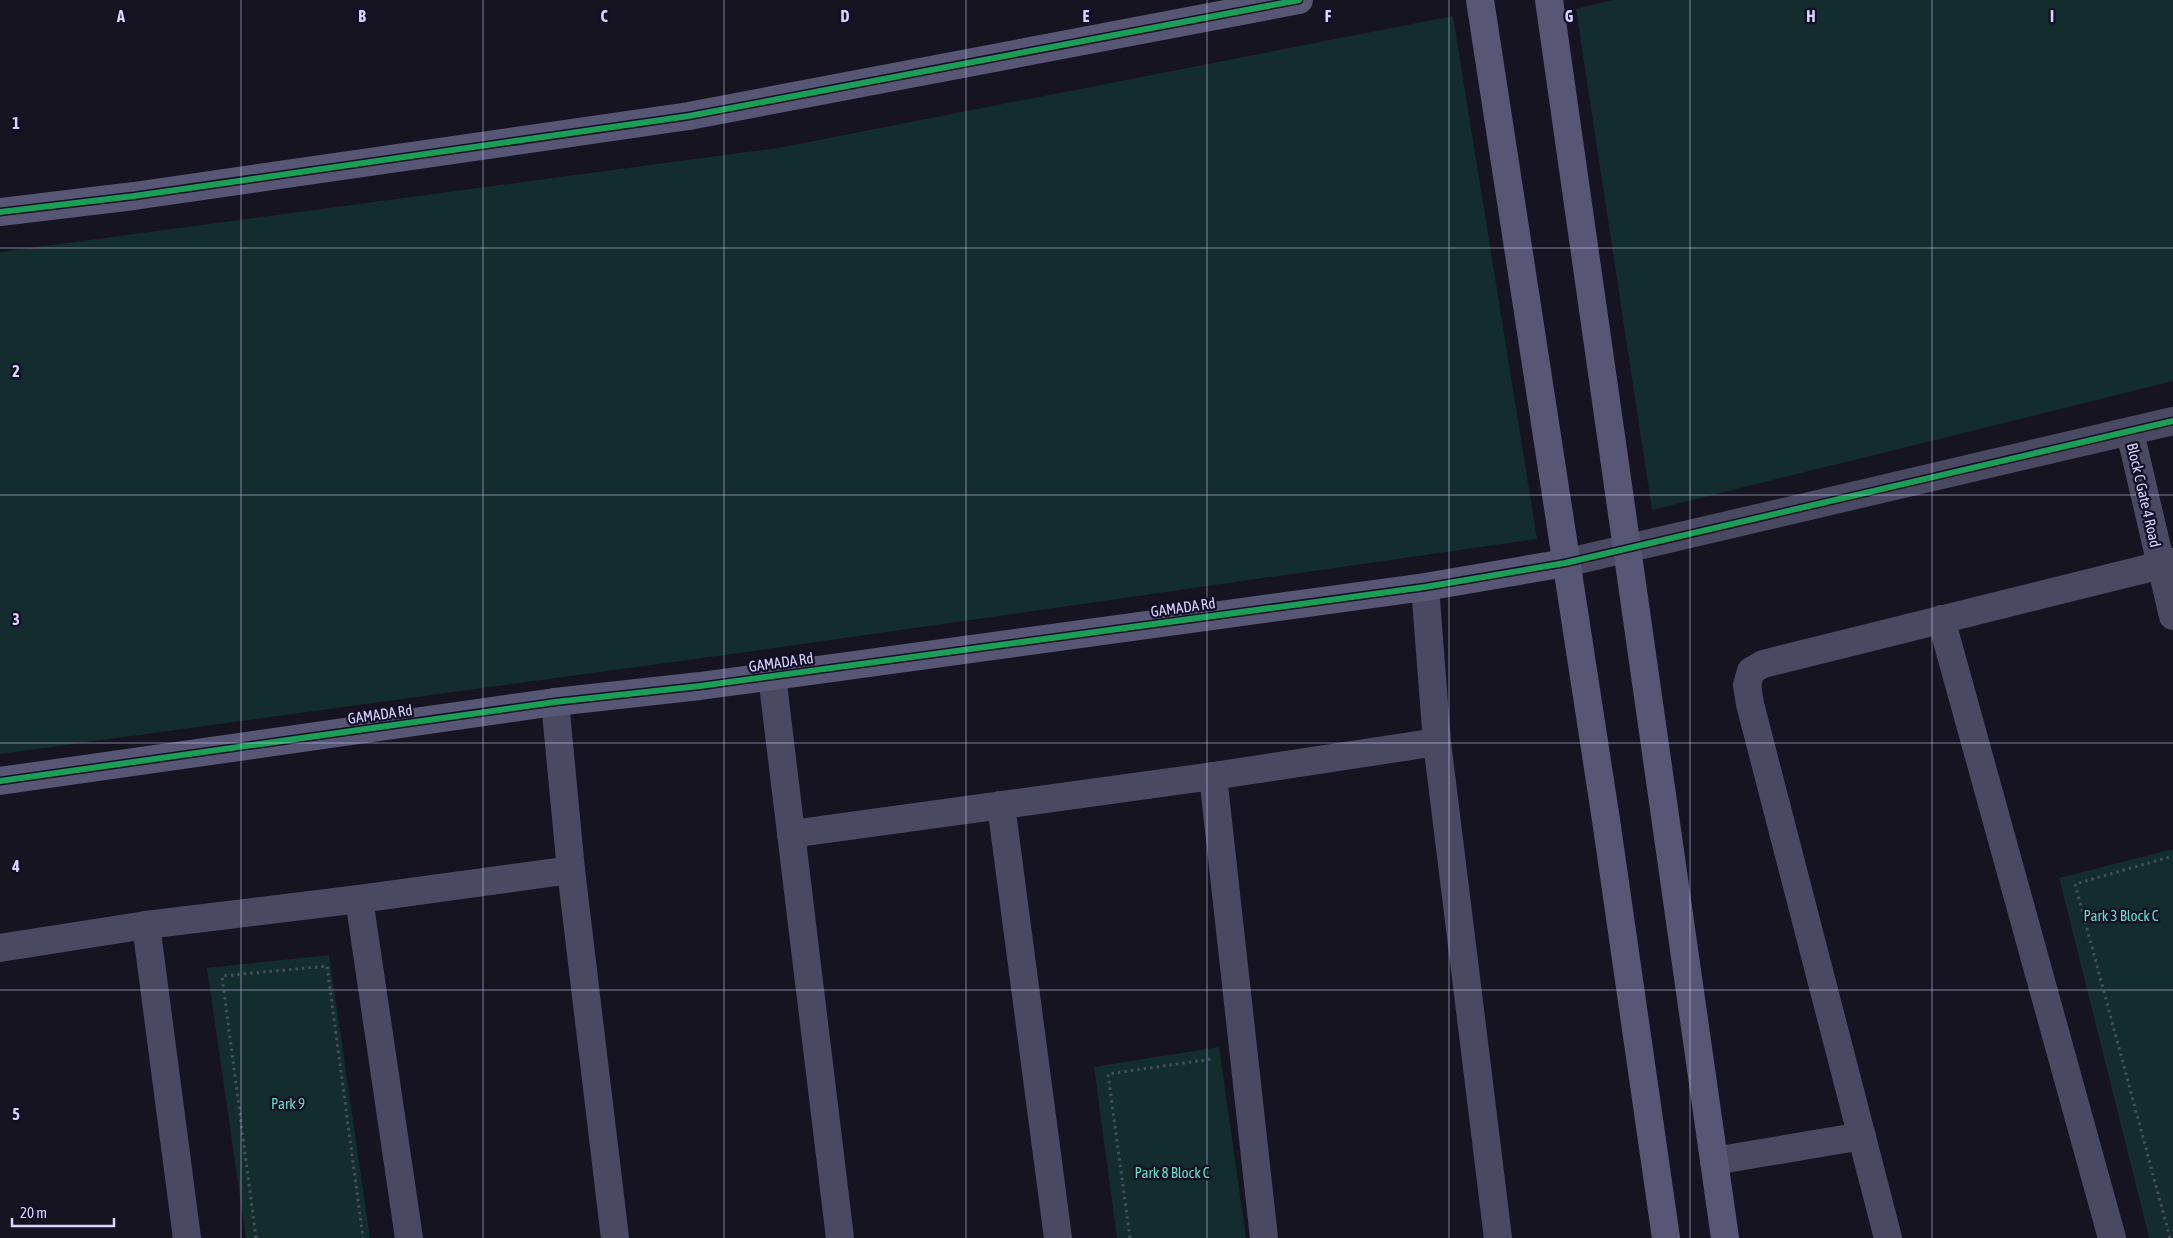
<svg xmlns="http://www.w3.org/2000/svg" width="2173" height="1238" viewBox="0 0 2173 1238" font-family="'Asap Condensed',sans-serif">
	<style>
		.green { fill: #132c2d }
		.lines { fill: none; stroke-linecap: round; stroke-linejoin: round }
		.path { stroke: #44505f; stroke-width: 3; stroke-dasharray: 2.5 4; stroke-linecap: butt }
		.street { stroke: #4a4962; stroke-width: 28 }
		.secondary { stroke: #575674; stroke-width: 28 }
		.cycleway-casing { stroke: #130f26; stroke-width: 9 }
		.cycleway { stroke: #1a9f57; stroke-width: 6 }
		.grid { fill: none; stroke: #d9d4ff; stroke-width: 1; stroke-opacity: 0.55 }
		.labels { text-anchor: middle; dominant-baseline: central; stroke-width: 4.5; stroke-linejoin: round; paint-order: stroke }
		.street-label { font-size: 15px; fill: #d9d4ff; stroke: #130f26 }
		.park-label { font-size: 15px; fill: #5fe0c0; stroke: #130f26 }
		.grid-label { font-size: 16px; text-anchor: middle; font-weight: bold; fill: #d9d4ff; stroke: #130f26; stroke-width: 4.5; stroke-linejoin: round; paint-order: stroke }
	</style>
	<rect width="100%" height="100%" fill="#161421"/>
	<g class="green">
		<polygon points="1612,0 2173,0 2173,381 1652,510 1576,9"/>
		<polygon points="1453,16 1537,539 739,653 0,754 0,252 778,148"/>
		<polygon points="2173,849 2173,1238 2149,1238 2059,878"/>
		<polygon points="329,955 370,1238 246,1238 207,968"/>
		<polygon points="1219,1047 1246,1238 1117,1238 1094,1067"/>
	</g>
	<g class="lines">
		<g class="path">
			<polyline points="256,1238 222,976 327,966 363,1238"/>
			<polyline points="1130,1238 1108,1074 1212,1059"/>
			<polyline points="2170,1238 2075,884 2173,856"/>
		</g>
		<g class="street">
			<polyline points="2130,432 2173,616"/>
			<polyline points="1565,563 2173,421"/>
			<polyline points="1941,619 2112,1238"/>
			<polyline points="772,676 840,1238"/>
			<polyline points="555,702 571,870 615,1238"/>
			<polyline points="1437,742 1498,1238"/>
			<polyline points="1213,776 1264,1238"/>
			<polyline points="1001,805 1058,1238"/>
			<polyline points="791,834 1213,776 1437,742 1425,587"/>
			<polyline points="359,899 409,1238"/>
			<polyline points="146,925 187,1238"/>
			<polyline points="0,948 146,925 359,899 571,870"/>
			<polyline points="1714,1161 1862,1136"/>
			<polyline points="1888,1238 1750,704 1747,685 1751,671 1763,664 2173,562"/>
		</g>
		<g class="secondary">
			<polyline points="1480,0 1606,820 1666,1238"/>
			<polyline points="1549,0 1725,1238"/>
			<polyline points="0,212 134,196 689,116 1299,0"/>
			<polyline points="0,781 555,702 700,686 1425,587 1565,563"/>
		</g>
		<g class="cycleway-casing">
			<g id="cycleway">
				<polyline points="0,212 134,196 689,116 1299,0"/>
				<polyline points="0,781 555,702 700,686 1425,587 1565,563 2173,421"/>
			</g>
		</g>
		<use href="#cycleway" class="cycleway"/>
	</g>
	<path class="grid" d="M241,0V1238M483,0V1238M724,0V1238M966,0V1238M1207,0V1238M1449,0V1238M1690,0V1238M1932,0V1238M0,248H2173M0,495H2173M0,743H2173M0,990H2173"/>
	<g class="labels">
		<g class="street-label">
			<text transform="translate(2144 495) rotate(77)">Block C Gate 4 Road</text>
			<text transform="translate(1183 607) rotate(-8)">GAMADA Rd</text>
			<text transform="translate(781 662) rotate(-8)">GAMADA Rd</text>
			<text transform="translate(380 714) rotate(-8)">GAMADA Rd</text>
		</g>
		<g class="park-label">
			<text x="2121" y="915">Park 3 Block C</text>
			<text x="288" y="1103">Park 9</text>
			<text x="1172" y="1172">Park 8 Block C</text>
		</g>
	</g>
	<g class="grid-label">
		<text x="121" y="22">A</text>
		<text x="362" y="22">B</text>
		<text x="604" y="22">C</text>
		<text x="845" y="22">D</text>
		<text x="1086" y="22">E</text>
		<text x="1328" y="22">F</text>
		<text x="1569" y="22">G</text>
		<text x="1811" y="22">H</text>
		<text x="2052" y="22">I</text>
		<text x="16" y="129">1</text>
		<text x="16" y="377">2</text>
		<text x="16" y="625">3</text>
		<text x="16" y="872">4</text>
		<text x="16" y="1120">5</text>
	</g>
	<path d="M12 1218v8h102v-8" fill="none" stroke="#d9d4ff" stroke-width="2.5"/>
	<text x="20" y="1218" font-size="15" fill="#d9d4ff" stroke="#130f26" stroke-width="4" paint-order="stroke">20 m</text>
</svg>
